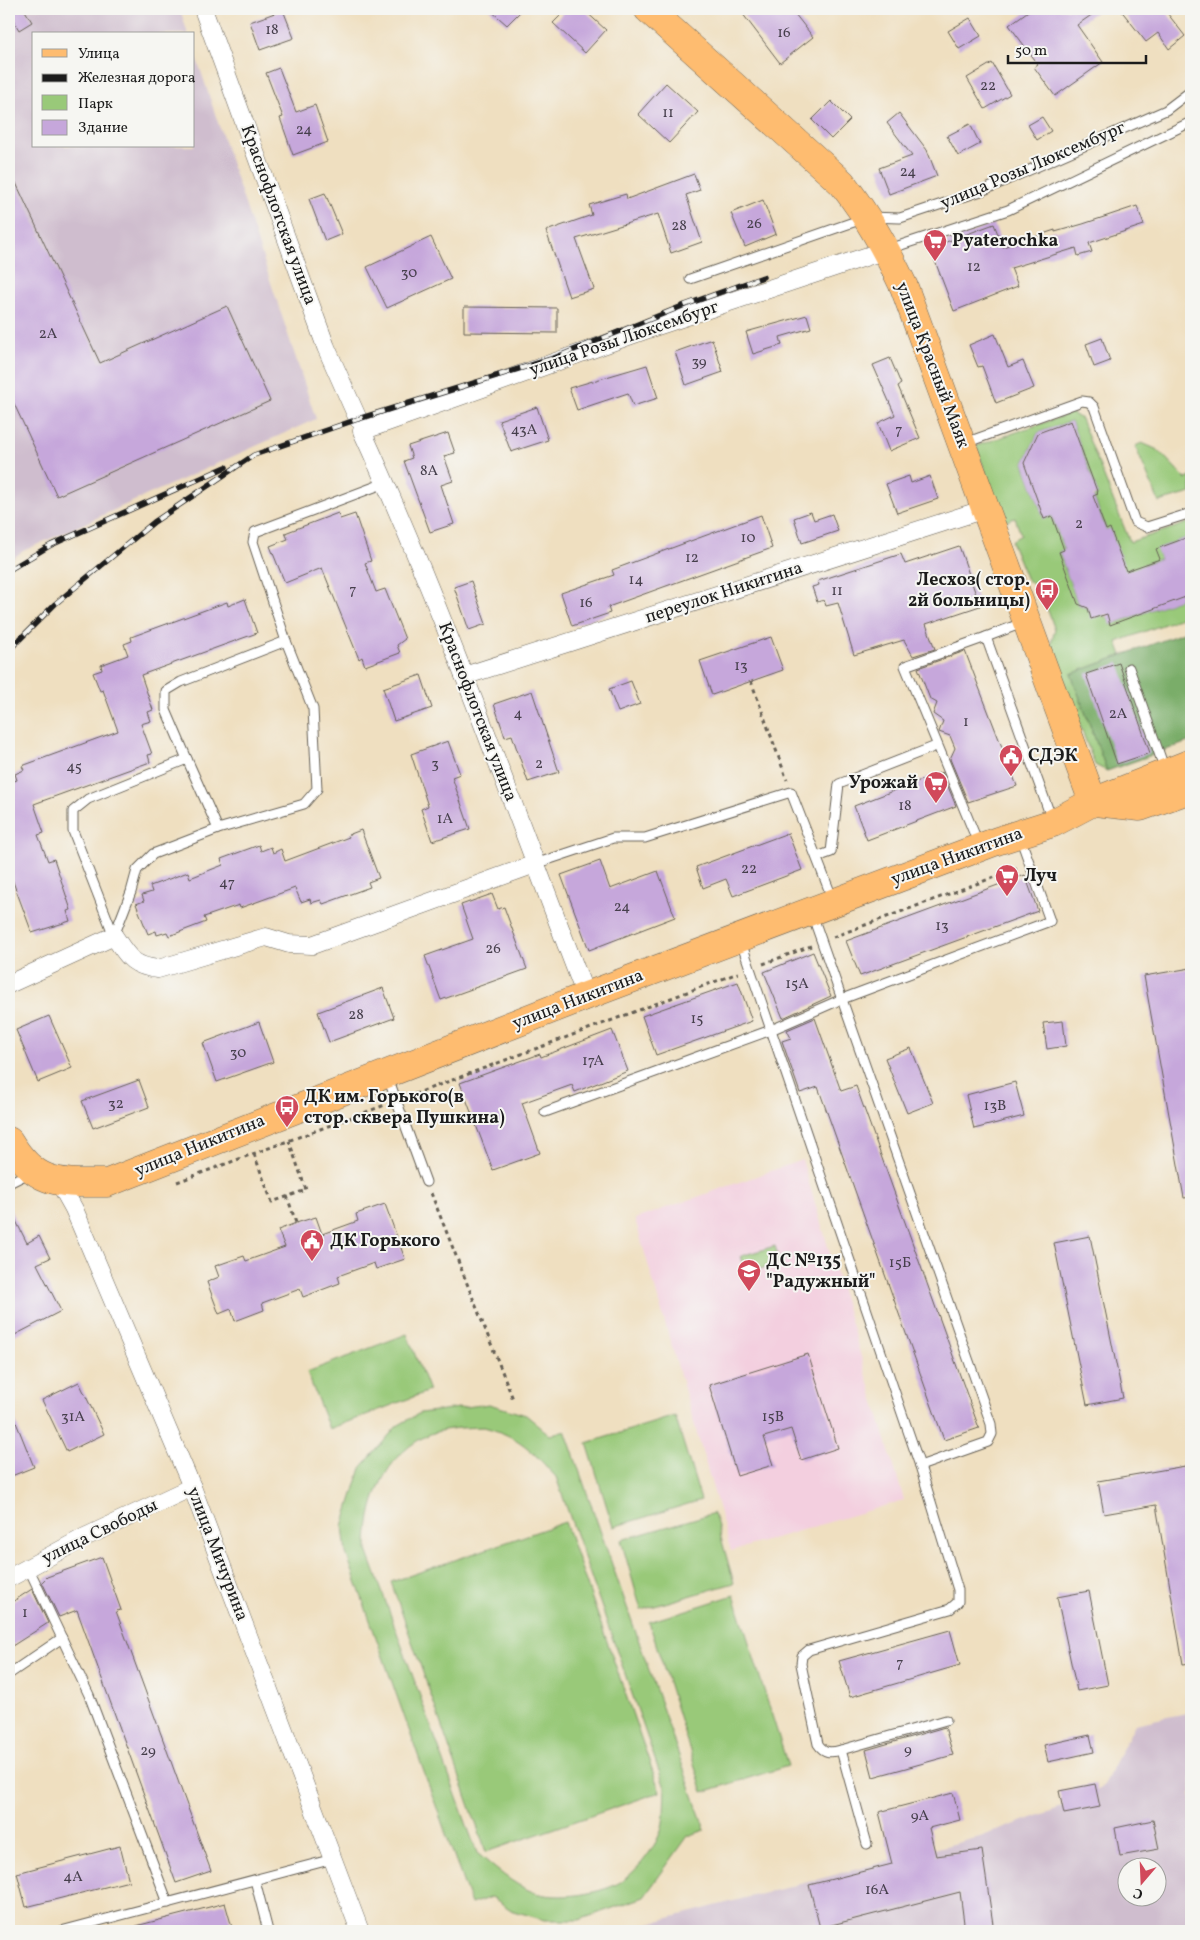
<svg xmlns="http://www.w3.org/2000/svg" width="1200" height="1940" viewBox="0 0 1200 1940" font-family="Vollkorn,serif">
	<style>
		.built { fill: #f3cfdf }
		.industrial { fill: #cfbdce; fill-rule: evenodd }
		.green { fill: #99c979; stroke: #5a724a; fill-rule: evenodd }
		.forest { fill: #7aad69; stroke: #4b6442 }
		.building { fill: #c6a7db }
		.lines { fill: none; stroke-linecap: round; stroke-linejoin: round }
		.service-casing { stroke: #666055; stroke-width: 11 }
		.minor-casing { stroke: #666055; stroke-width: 19 }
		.primary-casing { stroke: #666055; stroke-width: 29 }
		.path { stroke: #666055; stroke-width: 3; stroke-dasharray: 4 4; stroke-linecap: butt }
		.service { stroke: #fff; stroke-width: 9 }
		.minor { stroke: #fff; stroke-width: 18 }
		.primary { stroke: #febc70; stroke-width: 28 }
		.rail-casing { stroke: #1c1c1c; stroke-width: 5.5 }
		.rail { stroke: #f6f6f2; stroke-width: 4; stroke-dasharray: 11; stroke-linecap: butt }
		.labels { text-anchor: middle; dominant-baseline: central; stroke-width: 4; stroke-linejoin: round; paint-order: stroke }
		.number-label { font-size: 15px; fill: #463f4c }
		.street-label { font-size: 18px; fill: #1c1c1c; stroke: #f6f6f2 }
		.poi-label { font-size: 18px; font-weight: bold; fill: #1c1c1c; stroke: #f6f6f2; text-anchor: start }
	</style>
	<rect width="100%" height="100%" fill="#f6f6f2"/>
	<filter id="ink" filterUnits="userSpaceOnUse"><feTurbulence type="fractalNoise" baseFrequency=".02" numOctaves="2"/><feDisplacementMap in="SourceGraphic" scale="10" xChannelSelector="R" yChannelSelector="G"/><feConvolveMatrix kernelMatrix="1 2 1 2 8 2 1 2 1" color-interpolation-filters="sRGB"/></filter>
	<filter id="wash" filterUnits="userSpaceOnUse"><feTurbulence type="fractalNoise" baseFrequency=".0096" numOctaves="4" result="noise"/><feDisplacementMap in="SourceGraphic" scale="20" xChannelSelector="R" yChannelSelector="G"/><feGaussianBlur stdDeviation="1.12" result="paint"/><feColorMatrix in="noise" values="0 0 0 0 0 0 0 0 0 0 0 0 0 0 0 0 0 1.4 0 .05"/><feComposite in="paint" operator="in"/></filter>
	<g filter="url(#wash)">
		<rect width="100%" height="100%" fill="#efdfc0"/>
		<polygon class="built" points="802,1160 904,1500 731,1551 635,1219"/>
		<g class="industrial">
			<polygon points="9,9 180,9 188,34 34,34 34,146 194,146 194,50 316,419 23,551 9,561"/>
			<path d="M1191,1712V1931H619L980,1837L1089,1797L1104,1785L1135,1724ZM1128,1868H1158V1898H1128Z"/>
		</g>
		<g class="green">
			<polygon points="1072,413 1081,419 1130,542 1191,522 1191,536 1157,549 1160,559 1144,564 1148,574 1129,581 1110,529 1106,530 1094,497 1098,494 1071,421 1038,433 1024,463 1044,519 1052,516 1064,550 1059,552 1078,604 1108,618 1111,625 1191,595 1191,614 1117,642 1122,655 1071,674 1107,771 1095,765 1050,646 1055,630 1040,589 1027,580 1011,541 1021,535 1015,518 1004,522 976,446"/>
			<polygon points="1142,443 1158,450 1186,479 1191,477 1191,493 1159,502 1135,446"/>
			<polygon points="775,1246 780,1263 746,1273 741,1256"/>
			<polygon points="407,1334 429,1391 329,1429 307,1372"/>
			<path d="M489,1404L526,1415L550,1435L565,1430L705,1830L688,1836L644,1897L579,1920H544L511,1910L492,1897L471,1904L346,1553L343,1526L361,1468L397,1426L420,1413ZM484,1427C521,1437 531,1450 556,1477L665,1788C664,1801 665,1815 662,1827C657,1846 640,1867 625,1879C606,1894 555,1901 533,1892C512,1884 494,1867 477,1853L367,1550C367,1506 382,1459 424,1437C442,1427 465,1428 484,1427Z"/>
			<polygon points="675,1416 701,1500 613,1527 587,1443"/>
			<polygon points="714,1513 734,1583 641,1610 621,1540"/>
			<polygon points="565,1522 660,1792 486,1852 391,1582"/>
			<polygon points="734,1595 788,1766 703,1792 649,1622"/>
		</g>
		<polygon class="forest" points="1191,630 1191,741 1107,771 1071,674"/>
		<g id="blocks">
			<g class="building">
				<polygon points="9,9 24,9 32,22 19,30 9,13"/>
				<polygon points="489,9 523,9 507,25"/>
				<polygon points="567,9 583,9 606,30 585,53 553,23"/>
				<polygon points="739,9 791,9 813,37 780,63"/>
				<polygon points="1031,9 1100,9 1077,25 1103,62 1055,96 1034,67 1038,64 1009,25"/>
				<polygon points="1120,9 1164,9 1185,36 1169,49 1158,33 1146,42"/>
				<polygon points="283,10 294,38 260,50 250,22"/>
				<polygon points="970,18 981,36 959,49 948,31"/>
				<polygon points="992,63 1010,94 985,109 967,78"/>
				<polygon points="279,68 296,112 315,105 328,142 293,155 280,118 283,117 266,73"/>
				<polygon points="666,83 698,112 669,143 638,114"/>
				<polygon points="831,101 850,120 831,139 812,120"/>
				<polygon points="899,113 927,150 937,176 889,194 879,168 912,156 887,123"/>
				<polygon points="1042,117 1051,131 1037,140 1028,125"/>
				<polygon points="970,124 980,144 958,156 947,136"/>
				<polygon points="9,168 100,363 227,306 270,401 57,496 9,393"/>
				<polygon points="694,174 700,190 686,195 702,242 671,253 658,214 576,239 594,289 569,297 546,231 592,215 589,205 626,194 627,199"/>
				<polygon points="325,193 342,234 325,241 309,199"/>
				<polygon points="763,200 776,234 745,247 731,213"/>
				<polygon points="1137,206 1144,225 1089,243 1092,252 1078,256 1076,248 1011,268 1018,286 954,311 930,248 994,224 1003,247 1055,230 1055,232 1083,224"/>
				<polygon points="431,237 451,279 387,308 367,267"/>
				<polygon points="464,307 557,308 557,333 464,332"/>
				<polygon points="807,315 811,328 780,337 782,345 753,354 746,332"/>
				<polygon points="995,334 1008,367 1023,361 1034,388 996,403 982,366 978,367 969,345"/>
				<polygon points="1102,338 1110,361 1094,367 1086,344"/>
				<polygon points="712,339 723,372 686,385 675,352"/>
				<polygon points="890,358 901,384 898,386 920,438 889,451 878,423 895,415 873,365"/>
				<polygon points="647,365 658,398 633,406 628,393 577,410 569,388"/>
				<polygon points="537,407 548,440 511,452 499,420"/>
				<polygon points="1071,421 1098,494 1093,496 1106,530 1110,528 1126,571 1160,559 1156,549 1191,536 1191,595 1110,625 1107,614 1091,619 1088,608 1078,604 1059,552 1064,550 1052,516 1044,519 1024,463 1038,433"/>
				<polygon points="448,433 455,453 444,456 453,481 441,485 454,524 430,532 404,461 412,458 408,446"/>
				<polygon points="909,476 911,483 930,476 938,499 897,513 886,484"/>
				<polygon points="811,512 814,520 832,514 838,531 802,543 794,518"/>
				<polygon points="338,513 340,519 355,514 371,561 365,563 376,592 385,589 405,639 397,645 400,653 365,666 362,657 359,659 322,568 285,583 270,546 288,539 285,533"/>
				<polygon points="761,515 772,548 608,607 610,613 572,626 561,593 614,575 612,570"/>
				<polygon points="959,546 980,606 926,624 935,649 913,656 904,640 854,655 838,603 826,606 824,600 817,602 812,587 819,585 818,581 901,554 905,564"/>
				<polygon points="471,581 486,624 469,630 454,587"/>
				<polygon points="245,599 257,633 141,675 153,710 148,712 151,721 141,724 152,754 148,755 150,762 34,804 44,833 38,835 48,861 54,859 71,910 67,911 70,921 32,933 9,871 9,783 17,780 15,774 24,770 22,766 118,731 103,690 100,691 93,673 102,670 101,665 128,655 124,644 132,641 131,637 227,602 228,606"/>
				<polygon points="771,637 783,670 712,695 700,661"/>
				<polygon points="965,651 1017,786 968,802 950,759 955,748 950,736 939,732 943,721 933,714 937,703 930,699 918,668"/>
				<polygon points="1119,663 1150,753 1117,764 1086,674"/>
				<polygon points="421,675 432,708 394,721 383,688"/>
				<polygon points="631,681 640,704 618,712 609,689"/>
				<polygon points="532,691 559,772 528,782 512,735 505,737 494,704"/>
				<polygon points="448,741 460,774 452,777 470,829 432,841 421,809 428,806 411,754"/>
				<polygon points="942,772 956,806 867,840 854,806"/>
				<polygon points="361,830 379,878 368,882 370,887 323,904 321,900 311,903 310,899 301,902 295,888 240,908 239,905 204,917 206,922 169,936 167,932 157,935 156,931 148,934 136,904 144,901 142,895 152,892 150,886 188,872 190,878 223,865 221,859 259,845 261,851 271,847 273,853 281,849 285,861 349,837 348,835"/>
				<polygon points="788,833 802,870 733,896 726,879 703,888 696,867"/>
				<polygon points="600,861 610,889 658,871 675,917 589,950 561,875"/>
				<polygon points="1025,875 1038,911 860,976 846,941"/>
				<polygon points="492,894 498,909 504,907 527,969 441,1000 425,956 473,939 461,905"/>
				<polygon points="813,952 831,996 783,1018 764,972"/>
				<polygon points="1191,968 1191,1197 1184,1198 1144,976"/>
				<polygon points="738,982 752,1021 656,1055 642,1016"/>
				<polygon points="383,988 394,1018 329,1042 318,1012"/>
				<polygon points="49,1016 72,1068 38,1082 16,1030"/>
				<polygon points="815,1018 841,1091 856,1086 979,1428 944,1440 818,1087 800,1093 782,1041 791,1038 787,1030"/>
				<polygon points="1063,1021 1066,1046 1047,1049 1043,1023"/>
				<polygon points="259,1022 273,1062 217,1082 203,1043"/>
				<polygon points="612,1030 628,1071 575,1092 572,1085 522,1103 540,1153 493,1170 460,1083 540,1054 541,1057"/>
				<polygon points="911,1048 933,1103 907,1113 885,1058"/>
				<polygon points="139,1080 149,1107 93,1128 82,1101"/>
				<polygon points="1015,1082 1024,1116 974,1129 966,1095"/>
				<polygon points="385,1204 405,1259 376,1269 374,1263 338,1276 340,1283 303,1297 300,1289 262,1303 264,1310 235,1321 231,1309 219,1314 207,1282 219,1277 215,1266 244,1256 246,1261 285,1247 278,1230 296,1223 316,1217 322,1234 358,1221 356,1214"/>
				<polygon points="9,1207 27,1243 39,1236 50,1258 37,1264 61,1311 9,1338"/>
				<polygon points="1090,1236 1123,1398 1087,1405 1054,1243"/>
				<polygon points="808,1354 838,1448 801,1460 791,1429 764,1437 773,1465 737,1476 709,1385"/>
				<polygon points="79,1382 104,1434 67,1452 42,1400"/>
				<polygon points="9,1405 34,1467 9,1477"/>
				<polygon points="1191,1465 1191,1663 1183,1664 1156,1505 1104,1514 1098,1481"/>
				<polygon points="102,1557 121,1610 116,1611 211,1871 176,1883 77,1610 59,1617 42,1582 47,1577"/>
				<polygon points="32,1589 48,1623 9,1648 9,1604"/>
				<polygon points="1089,1591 1108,1685 1077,1691 1057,1597"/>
				<polygon points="950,1630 960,1665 850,1697 839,1661"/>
				<polygon points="945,1727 953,1755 873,1777 866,1750"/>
				<polygon points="1090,1735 1094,1752 1048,1762 1044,1745"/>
				<polygon points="1095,1784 1100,1807 1064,1814 1059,1791"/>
				<polygon points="953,1793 960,1820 929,1828 936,1856 982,1850 994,1931 965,1931 960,1892 820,1928 809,1885 892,1864 879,1812"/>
				<polygon points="1153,1820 1159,1849 1120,1856 1115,1828"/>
				<polygon points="120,1846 129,1881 26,1907 17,1873"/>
				<polygon points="225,1903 233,1931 136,1931 136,1926"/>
			</g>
		</g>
	</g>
	<g filter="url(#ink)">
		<use href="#blocks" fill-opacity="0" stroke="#666055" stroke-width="1"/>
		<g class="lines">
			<g class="service-casing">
				<g id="service">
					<polyline points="889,249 1008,210 1191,122"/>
					<polyline points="690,279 868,217 900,218 984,190 1166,110 1191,91"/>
					<polyline points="965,443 1082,401 1089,402 1094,407 1135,522 1147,527 1191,513"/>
					<polyline points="1025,622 986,637 1052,820"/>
					<polyline points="1129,668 1165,770"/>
					<polyline points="187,759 218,829"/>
					<polyline points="979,845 905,666 986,637"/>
					<polyline points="817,857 831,852 839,784 936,746"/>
					<polyline points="535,864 613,838 645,838 791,792 833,900"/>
					<polyline points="812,914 991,1424 992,1434 988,1442 920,1466"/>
					<polyline points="114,936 131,892 137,870 153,854 218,829 304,804 317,789 313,709 286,641 253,542 255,532 385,483"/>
					<polyline points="114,936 73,831 73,811 88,799 187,759 166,710 166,691 181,682 286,641"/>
					<path d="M741,942L920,1466L958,1590V1602L950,1609L809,1650L802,1656L801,1664L818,1744C824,1753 830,1753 841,1750L867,1844"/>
					<polyline points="387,1075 426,1182"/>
					<polyline points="545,1112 771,1030 842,999 1050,921 1020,837"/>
					<polyline points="9,1183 29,1173"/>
					<polyline points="28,1567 89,1695 168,1903"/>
					<polyline points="9,1674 62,1638"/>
					<polyline points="841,1750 946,1720"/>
					<polyline points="255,1880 268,1931"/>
					<polyline points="61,1931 333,1859"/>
				</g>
			</g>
			<g class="minor-casing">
				<g id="minor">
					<polyline points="203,9 326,347 358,419"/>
					<polyline points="464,676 985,509"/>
					<path d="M9,984L114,936C128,957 132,966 158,969L266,937L289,944L312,945L535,864"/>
					<path d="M586,996C513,807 446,615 362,431L648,329L886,250"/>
					<polyline points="59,1182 74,1209 192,1487 360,1931"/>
					<polyline points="9,1578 85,1537 192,1487"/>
				</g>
			</g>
			<g class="primary-casing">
				<g id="primary">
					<path d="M648,9L842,183C869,218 885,247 904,287L1093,802"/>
					<polyline points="1095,802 1140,807 1191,789"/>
					<path d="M9,1141C36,1186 59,1183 107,1183L586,996L997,841L1053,823L1093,802L1191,763"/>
				</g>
			</g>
			<g class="path">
				<polyline points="751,681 787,780"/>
				<polyline points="833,937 1019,868"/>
				<polyline points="763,964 811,946"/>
				<polyline points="407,1097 738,973"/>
				<polyline points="254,1154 272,1202 306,1190 289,1141"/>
				<polyline points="177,1182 385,1105"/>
				<polyline points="431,1193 513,1399"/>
				<polyline points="287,1196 296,1223"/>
			</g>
			<use href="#service" class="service"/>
			<use href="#minor" class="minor"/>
			<use href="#primary" class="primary"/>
			<g class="rail-casing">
				<g id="rail">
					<polyline points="9,570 51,545 226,467"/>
					<polyline points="9,650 55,604 154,522 254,455 358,419 554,358 685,305 763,277"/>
				</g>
			</g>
			<use href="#rail" class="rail"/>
		</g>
	</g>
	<defs>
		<g id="supermarket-pin" transform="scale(1.25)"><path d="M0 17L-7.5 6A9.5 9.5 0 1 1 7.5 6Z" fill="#d1495b" stroke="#f6f6f2"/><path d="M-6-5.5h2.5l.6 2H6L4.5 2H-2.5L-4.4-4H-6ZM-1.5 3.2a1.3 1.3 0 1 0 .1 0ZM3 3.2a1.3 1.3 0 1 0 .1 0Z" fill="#fff"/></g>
		<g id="bus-pin" transform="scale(1.25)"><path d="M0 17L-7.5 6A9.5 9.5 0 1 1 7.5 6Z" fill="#d1495b" stroke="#f6f6f2"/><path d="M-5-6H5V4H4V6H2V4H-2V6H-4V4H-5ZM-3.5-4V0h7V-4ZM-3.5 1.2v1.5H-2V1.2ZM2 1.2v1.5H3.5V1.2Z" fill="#fff"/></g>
		<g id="civic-pin" transform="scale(1.25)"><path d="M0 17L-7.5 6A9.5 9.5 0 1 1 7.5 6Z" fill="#d1495b" stroke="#f6f6f2"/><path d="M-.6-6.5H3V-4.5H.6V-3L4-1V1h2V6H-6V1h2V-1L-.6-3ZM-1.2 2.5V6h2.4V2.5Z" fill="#fff"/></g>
		<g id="school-pin" transform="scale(1.25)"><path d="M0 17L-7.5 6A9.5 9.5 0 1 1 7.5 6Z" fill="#d1495b" stroke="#f6f6f2"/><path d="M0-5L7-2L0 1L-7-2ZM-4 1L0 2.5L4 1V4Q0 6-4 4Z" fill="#fff"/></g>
	</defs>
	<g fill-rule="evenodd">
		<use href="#supermarket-pin" x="935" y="241"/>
		<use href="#bus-pin" x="1047" y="590"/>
		<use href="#civic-pin" x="1011" y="756"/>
		<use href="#supermarket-pin" x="936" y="783"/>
		<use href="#supermarket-pin" x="1007" y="876"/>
		<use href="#bus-pin" x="287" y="1107"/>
		<use href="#civic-pin" x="312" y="1241"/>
		<use href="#school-pin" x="749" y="1271"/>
	</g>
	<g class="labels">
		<g class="number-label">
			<text x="272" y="30">18</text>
			<text x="784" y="33">16</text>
			<text x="988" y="86">22</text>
			<text x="668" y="113">11</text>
			<text x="304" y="130">24</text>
			<text x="908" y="172">24</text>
			<text x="754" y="224">26</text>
			<text x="679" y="226">28</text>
			<text x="974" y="267">12</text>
			<text x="409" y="273">30</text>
			<text x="48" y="334">2А</text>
			<text x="699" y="362">39</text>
			<text x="524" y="430">43А</text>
			<text x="899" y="430">7</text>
			<text x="429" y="471">8А</text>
			<text x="1079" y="524">2</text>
			<text x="748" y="538">10</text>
			<text x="692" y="558">12</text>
			<text x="636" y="580">14</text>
			<text x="353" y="590">7</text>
			<text x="837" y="591">11</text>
			<text x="586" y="603">16</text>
			<text x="741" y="666">13</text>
			<text x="518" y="714">4</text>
			<text x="1118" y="714">2А</text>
			<text x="966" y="722">1</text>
			<text x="435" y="764">3</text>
			<text x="539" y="764">2</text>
			<text x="74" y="767">45</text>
			<text x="905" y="806">18</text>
			<text x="445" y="819">1А</text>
			<text x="749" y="869">22</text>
			<text x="227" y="883">47</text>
			<text x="622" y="907">24</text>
			<text x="942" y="926">13</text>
			<text x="493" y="949">26</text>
			<text x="797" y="984">15А</text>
			<text x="356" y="1015">28</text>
			<text x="697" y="1019">15</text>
			<text x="238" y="1053">30</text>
			<text x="593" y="1061">17А</text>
			<text x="116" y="1104">32</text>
			<text x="995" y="1106">13В</text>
			<text x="900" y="1263">15Б</text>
			<text x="73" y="1417">31А</text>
			<text x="773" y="1417">15В</text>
			<text x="25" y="1613">1</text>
			<text x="900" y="1663">7</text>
			<text x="908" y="1750">9</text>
			<text x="148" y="1751">29</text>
			<text x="920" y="1816">9А</text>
			<text x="73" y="1877">4А</text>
			<text x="877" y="1890">16А</text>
		</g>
		<g class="street-label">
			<text transform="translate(1033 166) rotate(-23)">улица Розы Люксембург</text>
			<text transform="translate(278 215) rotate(70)">Краснофлотская улица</text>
			<text transform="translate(624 339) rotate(-19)">улица Розы Люксембург</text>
			<text transform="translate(932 365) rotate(69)">улица Красный Маяк</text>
			<text transform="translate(724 593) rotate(-18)">переулок Никитина</text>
			<text transform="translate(477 712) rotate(69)">Краснофлотская улица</text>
			<text transform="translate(957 857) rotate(-20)">улица Никитина</text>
			<text transform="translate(578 1000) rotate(-21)">улица Никитина</text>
			<text transform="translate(200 1146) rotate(-22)">улица Никитина</text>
			<text transform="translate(100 1532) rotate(-26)">улица Свободы</text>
			<text transform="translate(217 1554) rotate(69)">улица Мичурина</text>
		</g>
		<g class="poi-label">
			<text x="952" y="241">Pyaterochka</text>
			<text x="1030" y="580" text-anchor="end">Лесхоз( стор.<tspan x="1030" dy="21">2й больницы)</tspan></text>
			<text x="1028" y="756">СДЭК</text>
			<text x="918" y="783" text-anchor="end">Урожай</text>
			<text x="1024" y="876">Луч</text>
			<text x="304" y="1097">ДК им. Горького(в<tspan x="304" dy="21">стор. сквера Пушкина)</tspan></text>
			<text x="330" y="1241">ДК Горького</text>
			<text x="766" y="1261">ДС №135<tspan x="766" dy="21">"Радужный"</tspan></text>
		</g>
	</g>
	<rect width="1200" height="1940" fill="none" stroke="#f6f6f2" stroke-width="30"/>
	<rect x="32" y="32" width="162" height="115" fill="#f6f6f2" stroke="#9f9f9c"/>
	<rect x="42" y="49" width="25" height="8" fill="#febc70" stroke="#9f9f9c"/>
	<text x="78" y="58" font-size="15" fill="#1c1c1c">Улица</text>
	<rect x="42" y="74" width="25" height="8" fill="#1c1c1c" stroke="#9f9f9c"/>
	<text x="78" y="82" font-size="15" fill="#1c1c1c">Железная дорога</text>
	<rect x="42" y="95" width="25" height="15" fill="#99c979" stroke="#9f9f9c"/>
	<text x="78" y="108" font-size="15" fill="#1c1c1c">Парк</text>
	<rect x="42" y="120" width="25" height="15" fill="#c6a7db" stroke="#9f9f9c"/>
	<text x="78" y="132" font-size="15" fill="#1c1c1c">Здание</text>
	<g transform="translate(1142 1882) rotate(199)"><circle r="24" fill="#f6f6f2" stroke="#9f9f9c"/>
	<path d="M0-4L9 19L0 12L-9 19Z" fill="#d1495b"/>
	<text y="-8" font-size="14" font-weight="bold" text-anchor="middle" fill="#1c1c1c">С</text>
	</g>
	<path d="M1008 55v8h138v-8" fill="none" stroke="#1c1c1c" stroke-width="2.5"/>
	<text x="1015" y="55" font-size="15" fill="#1c1c1c" stroke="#f6f6f2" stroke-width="4" paint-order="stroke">50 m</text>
</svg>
